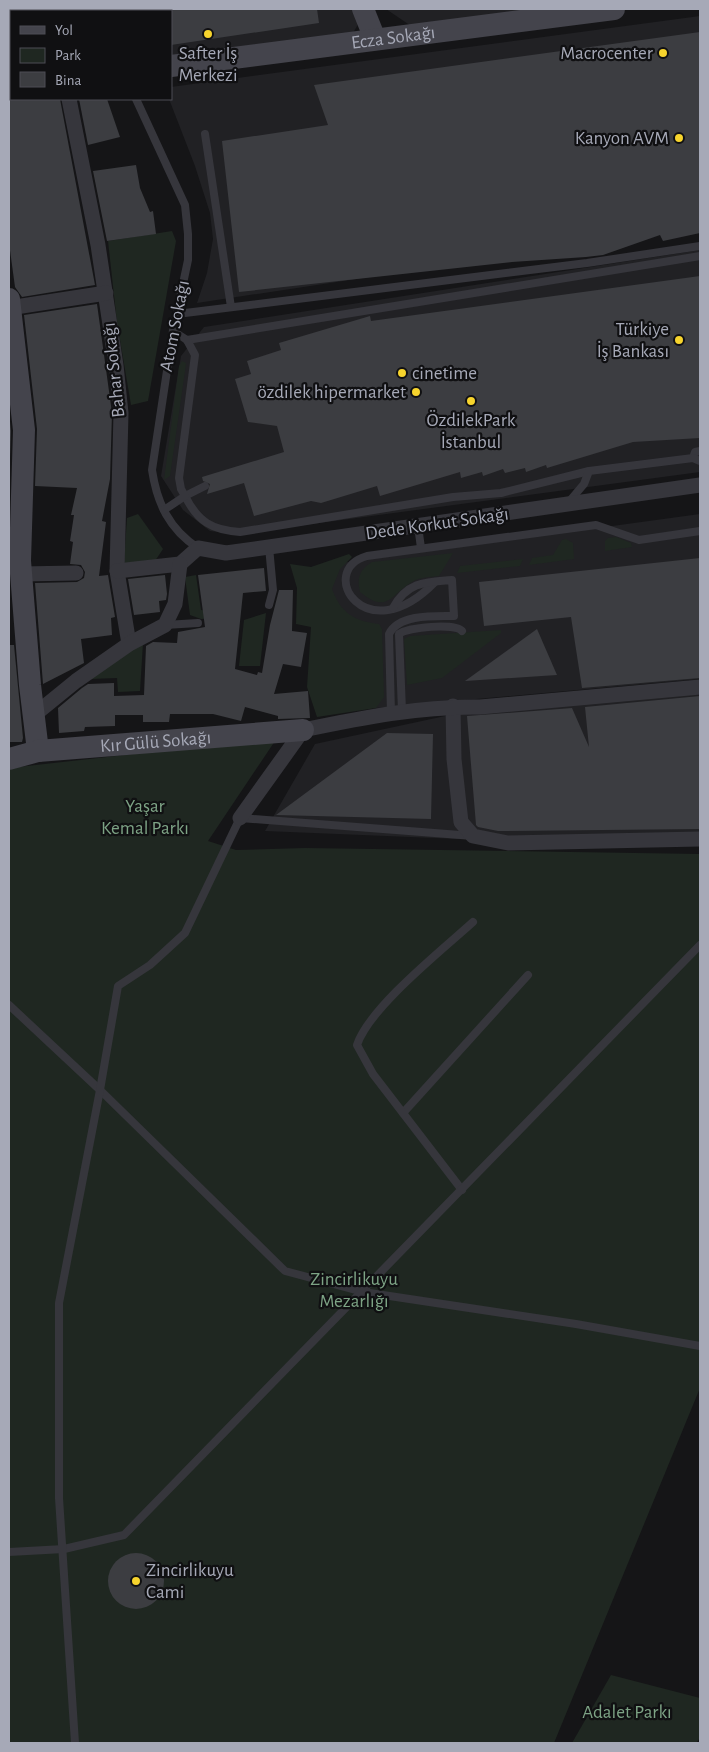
<svg xmlns="http://www.w3.org/2000/svg" width="709" height="1752" viewBox="0 0 709 1752" font-family="'Alegreya Sans',sans-serif">
	<style>
		.built { fill: #212124 }
		.green { fill: #1f2721 }
		.building { fill: #3c3d41 }
		.lines { fill: none; stroke-linecap: round; stroke-linejoin: round }
		.lane { stroke: #36363c; stroke-width: 8 }
		.street { stroke: #36363c; stroke-width: 15 }
		.secondary { stroke: #44444c; stroke-width: 22 }
		.poi-dot { fill: #f7d42d; stroke: #101012; stroke-width: 2 }
		.labels { text-anchor: middle; dominant-baseline: central; stroke-width: 4.5; stroke-linejoin: round; paint-order: stroke }
		.street-label { font-size: 19px; fill: #a6a9b7; stroke: #101012 }
		.poi-label { font-size: 19px; fill: #a6a9b7; stroke: #101012; text-anchor: end }
		.park-label { font-size: 19px; fill: #7da385; stroke: #101012 }
	</style>
	<rect width="100%" height="100%" fill="#151517"/>
	<g class="built">
		<polygon points="71,9 367,9 353,33 171,61 171,11 73,11"/>
		<polygon points="386,9 574,9 417,30"/>
		<polygon points="700,16 700,227 197,303 207,273 213,239 210,213 195,166 169,99 171,99 171,87"/>
		<polygon points="700,250 700,472 237,534 210,531 183,510 161,476 181,356 204,327"/>
		<polygon points="700,514 700,679 376,708 365,636 313,599 311,567"/>
		<polygon points="700,689 700,834 519,836 459,839 265,831 315,744 473,710"/>
	</g>
	<g class="green">
		<polygon points="172,231 176,241 148,401 131,405 117,322 108,241"/>
		<polygon points="182,361 186,363 185,371 170,476 164,480 179,366"/>
		<polygon points="138,514 163,549 155,561 124,563 127,518"/>
		<polygon points="616,537 631,543 632,547 605,551 605,541 608,538"/>
		<polygon points="566,539 573,543 574,559 529,565 532,558 553,555 562,540"/>
		<path d="M453,553L439,576C430,577 420,577 412,582C391,594 388,615 360,592C357,578 359,570 372,562Z"/>
		<path d="M349,554L352,557L340,569L332,589C341,613 354,621 379,624L382,629L384,697L376,708L317,717L307,687L311,627L296,624L297,588L290,564L311,567Z"/>
		<polygon points="523,559 520,566 457,573 460,566"/>
		<polygon points="196,575 201,610 223,613 224,618 201,619 190,615 185,577"/>
		<polygon points="266,613 260,666 239,666 244,620"/>
		<polygon points="501,630 501,633 442,678 407,685 404,639 410,636"/>
		<polygon points="143,643 140,691 118,692 117,678 90,679"/>
		<polygon points="277,738 208,841 236,850 305,848 700,854 700,1388 554,1743 9,1743 9,768"/>
		<polygon points="611,1675 700,1698 700,1738 696,1743 572,1743"/>
	</g>
	<g class="building">
		<polygon points="171,9 317,9 319,23 171,45"/>
		<polygon points="700,32 700,233 663,241 660,235 603,255 586,257 512,262 239,292 222,141 328,125 314,85"/>
		<polygon points="9,99 60,99 95,285 22,297 15,287 9,243"/>
		<polygon points="79,99 107,99 120,137 88,145"/>
		<polygon points="136,165 140,188 150,212 153,211 156,234 107,241 93,171"/>
		<polygon points="700,276 700,438 633,442 547,468 546,465 526,472 525,468 505,473 503,469 483,476 482,472 461,478 460,472 380,496 377,486 321,503 311,501 254,516 244,483 207,494 210,484 203,481 202,477 284,452 277,426 248,422 235,379 251,374 247,361 281,350 279,343 370,316 371,321"/>
		<polygon points="97,304 112,413 110,479 102,521 106,522 99,576 108,575 115,617 111,618 112,635 81,639 84,663 43,684 35,583 77,582 84,578 85,572 81,565 70,564 73,542 70,541 74,515 71,515 77,488 35,486 37,429 24,315"/>
		<polygon points="9,412 11,431 10,458 9,458"/>
		<polygon points="700,558 700,678 582,688 571,617 484,626 479,582"/>
		<polygon points="264,568 266,591 243,593 235,669 257,675 258,672 262,673 270,625 279,590 293,590 292,631 307,633 301,667 283,664 274,694 308,691 310,718 278,719 278,716 245,707 241,721 213,714 170,714 169,722 143,722 143,715 115,715 115,726 85,727 84,731 59,733 58,708 82,688 88,684 114,683 114,696 144,695 146,646 153,642 177,643 178,632 205,627 198,575"/>
		<polygon points="165,575 167,594 166,600 159,601 160,612 134,615 128,579"/>
		<polygon points="537,629 557,675 465,681"/>
		<polygon points="9,645 14,645 23,738 22,742 9,742"/>
		<polygon points="700,696 700,829 498,831 478,827 476,825 467,716 572,708 589,747 585,707"/>
		<polygon points="387,733 433,734 431,819 276,815"/>
		<circle cx="136" cy="1581" r="28"/>
	</g>
	<g class="lines">
		<g class="lane">
			<path d="M136,99L185,205L188,234V260L173,331L152,470C157,503 169,529 198,548"/>
			<polyline points="205,134 231,307"/>
			<polyline points="177,314 587,263 700,246"/>
			<polyline points="187,340 700,256"/>
			<polyline points="693,458 695,452 700,451"/>
			<path d="M205,486L185,496C198,522 212,530 240,532L453,497L501,493L589,471"/>
			<polyline points="568,503 584,484 589,471 693,458 700,461"/>
			<polyline points="164,510 185,496 181,489 179,478 195,355 187,340 173,331"/>
			<polyline points="418,526 421,548"/>
			<path d="M435,582C366,653 315,571 367,556L596,525L639,540L700,531"/>
			<polyline points="269,605 273,590 269,547"/>
			<polyline points="165,625 198,623"/>
			<path d="M402,711L399,634C408,627 455,623 462,631"/>
			<path d="M391,713L389,634C399,614 434,616 454,616L452,580C425,582 407,582 393,608"/>
			<polyline points="9,1005 100,1090 285,1271 363,1292 576,1324 700,1346"/>
			<polyline points="403,1113 528,975"/>
			<path d="M462,1190L373,1074L357,1045C369,1008 442,950 473,922"/>
			<polyline points="9,1552 64,1549 124,1535 700,945"/>
			<polyline points="75,1743 59,1498 59,1303 100,1090 118,986 150,965 185,933 240,818 473,836"/>
		</g>
		<g class="street">
			<polyline points="9,89 11,89"/>
			<polyline points="69,99 98,245 116,365 121,413 117,571 129,644"/>
			<polyline points="9,308 106,293"/>
			<polyline points="117,571 180,564 198,548 226,553 269,547 700,485"/>
			<polyline points="21,574 76,573"/>
			<polyline points="453,706 454,759 461,822 473,836 508,843 700,839"/>
			<polyline points="33,716 76,681 129,644 165,625 175,604 180,564"/>
			<path d="M240,818L303,730C361,718 420,706 480,707L700,687"/>
		</g>
		<g class="secondary">
			<polyline points="65,9 66,11"/>
			<polyline points="363,9 375,39"/>
			<path id="s1" d="M171,66L614,9"/>
			<polyline points="9,299 24,430 20,561 30,685 38,751"/>
			<path id="s2" d="M9,759L38,751L303,730"/>
		</g>
	</g>
	<g class="poi-dot">
		<circle cx="208" cy="34" r="5"/>
		<circle cx="663" cy="53" r="5"/>
		<circle cx="679" cy="138" r="5"/>
		<circle cx="679" cy="340" r="5"/>
		<circle cx="402" cy="373" r="5"/>
		<circle cx="416" cy="392" r="5"/>
		<circle cx="471" cy="401" r="5"/>
		<circle cx="136" cy="1581" r="5"/>
	</g>
	<g class="labels">
		<g class="street-label">
			<text stroke="none"><textPath href="#s1" startOffset="224">Ecza Sokağı</textPath></text>
			<text transform="translate(175 326) rotate(-79)">Atom Sokağı</text>
			<text transform="translate(114 370) rotate(-96)">Bahar Sokağı</text>
			<text transform="translate(437 524) rotate(-8)">Dede Korkut Sokağı</text>
			<text stroke="none"><textPath href="#s2" startOffset="148">Kır Gülü Sokağı</textPath></text>
		</g>
		<g class="poi-label">
			<text x="208" y="53" text-anchor="middle">Safter İş<tspan x="208" dy="22">Merkezi</tspan></text>
			<text x="653" y="53">Macrocenter</text>
			<text x="669" y="138">Kanyon AVM</text>
			<text x="669" y="329">Türkiye<tspan x="669" dy="22">İş Bankası</tspan></text>
			<text x="412" y="373" text-anchor="start">cinetime</text>
			<text x="406" y="392">özdilek hipermarket</text>
			<text x="471" y="420" text-anchor="middle">ÖzdilekPark<tspan x="471" dy="22">İstanbul</tspan></text>
			<text x="146" y="1570" text-anchor="start">Zincirlikuyu<tspan x="146" dy="22">Cami</tspan></text>
		</g>
		<g class="park-label">
			<text x="145" y="806">Yaşar<tspan x="145" dy="22">Kemal Parkı</tspan></text>
			<text x="354" y="1279">Zincirlikuyu<tspan x="354" dy="22">Mezarlığı</tspan></text>
			<text x="627" y="1712">Adalet Parkı</text>
		</g>
	</g>
	<rect width="709" height="1752" fill="none" stroke="#a6a9b7" stroke-width="20"/>
	<rect x="10" y="10" width="162" height="90" fill="#101012" stroke="#4c4d54"/>
	<rect x="20" y="26" width="25" height="8" fill="#44444c" stroke="#4c4d54"/>
	<text x="55" y="35" font-size="15" fill="#a6a9b7">Yol</text>
	<rect x="20" y="48" width="25" height="15" fill="#1f2721" stroke="#4c4d54"/>
	<text x="55" y="60" font-size="15" fill="#a6a9b7">Park</text>
	<rect x="20" y="72" width="25" height="15" fill="#3c3d41" stroke="#4c4d54"/>
	<text x="55" y="85" font-size="15" fill="#a6a9b7">Bina</text>
</svg>
